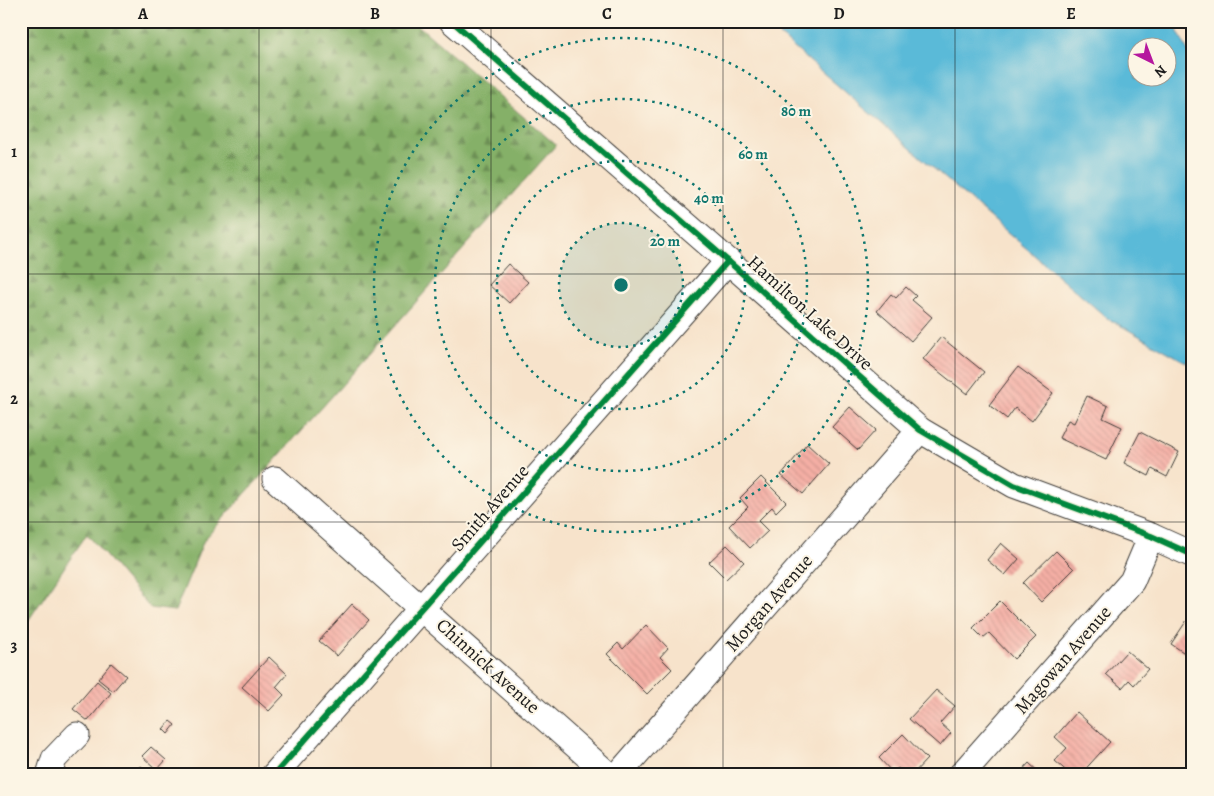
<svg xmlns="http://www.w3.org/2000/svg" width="1214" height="796" viewBox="0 0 1214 796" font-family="Alegreya,serif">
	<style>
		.forest { fill: url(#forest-firs); stroke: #506642 }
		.water { fill: #5abad8; stroke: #3b6b7a; fill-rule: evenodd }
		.building { fill: url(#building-back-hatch) }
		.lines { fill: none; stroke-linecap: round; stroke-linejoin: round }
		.minor-casing { stroke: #3d3a36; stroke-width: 27 }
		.minor { stroke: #fff; stroke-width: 25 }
		.cycleway-casing { stroke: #fcf5e5; stroke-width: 9 }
		.cycleway { stroke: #00873e; stroke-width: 6 }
		.grid { fill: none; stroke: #1c1c1c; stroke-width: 1; stroke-opacity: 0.55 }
		.ring { fill: none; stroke: #0f766e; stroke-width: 2.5; stroke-dasharray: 2.5 5 }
		.labels { text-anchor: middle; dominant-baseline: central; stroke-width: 4; stroke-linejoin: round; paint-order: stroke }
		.street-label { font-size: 19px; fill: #1c1c1c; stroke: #fcf5e5 }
		.centre { fill: #0f766e; stroke: #fcf5e5; stroke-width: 2.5 }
		.ring-label { font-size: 15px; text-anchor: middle; font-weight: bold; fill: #0f766e; stroke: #fcf5e5; stroke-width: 4; stroke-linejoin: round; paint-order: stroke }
		.neatline { fill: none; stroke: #1c1c1c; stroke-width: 2 }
		.grid-label { font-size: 16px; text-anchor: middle; font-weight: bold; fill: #1c1c1c }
	</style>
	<defs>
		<pattern id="forest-firs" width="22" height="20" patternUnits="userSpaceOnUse" patternTransform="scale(1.25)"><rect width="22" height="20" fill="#85b067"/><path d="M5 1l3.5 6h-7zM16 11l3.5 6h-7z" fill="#6c8e54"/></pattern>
		<pattern id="building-back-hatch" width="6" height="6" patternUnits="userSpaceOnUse" patternTransform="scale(1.25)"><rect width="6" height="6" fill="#f5afa5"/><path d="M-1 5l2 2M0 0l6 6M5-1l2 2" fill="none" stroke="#d1968d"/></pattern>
	</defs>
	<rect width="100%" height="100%" fill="#fcf5e5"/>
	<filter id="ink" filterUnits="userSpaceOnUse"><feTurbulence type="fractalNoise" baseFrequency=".02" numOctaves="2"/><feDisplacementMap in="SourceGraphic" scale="10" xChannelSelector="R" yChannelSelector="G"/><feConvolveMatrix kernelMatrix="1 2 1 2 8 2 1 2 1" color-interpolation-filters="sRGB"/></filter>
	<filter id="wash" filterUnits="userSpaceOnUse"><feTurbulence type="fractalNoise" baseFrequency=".0096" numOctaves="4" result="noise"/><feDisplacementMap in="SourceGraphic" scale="20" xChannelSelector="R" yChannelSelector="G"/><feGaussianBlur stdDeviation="1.12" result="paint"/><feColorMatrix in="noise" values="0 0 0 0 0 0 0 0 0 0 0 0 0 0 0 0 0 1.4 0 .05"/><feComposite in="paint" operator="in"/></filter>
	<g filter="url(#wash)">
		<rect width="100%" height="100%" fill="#f7e3cb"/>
		<polygon class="forest" points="21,21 413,21 556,145 204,540 175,611 150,608 87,534 21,631"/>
		<path class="water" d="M763,21H1170L1174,24L1193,61V366L1107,318ZM1136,48H1166V78H1136Z"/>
		<g id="blocks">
			<g class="building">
				<polygon points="508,264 528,282 509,303 489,285"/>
				<polygon points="906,287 916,296 912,300 932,317 911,341 877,311 891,294 896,298"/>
				<polygon points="941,337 984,372 967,394 923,359"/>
				<polygon points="1018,367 1053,393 1032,421 1015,408 1007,419 989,405"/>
				<polygon points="1087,396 1108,406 1103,418 1122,427 1106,460 1059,438 1068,420 1074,423"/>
				<polygon points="850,407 876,430 858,450 832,427"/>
				<polygon points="1140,432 1179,452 1167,477 1152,469 1149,476 1124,463"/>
				<polygon points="807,444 829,464 803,494 781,475"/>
				<polygon points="761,477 786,502 776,512 772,507 758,521 768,531 750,548 729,526 748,507 740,498"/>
				<polygon points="1001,543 1019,559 1005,575 987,560"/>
				<polygon points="727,545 744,562 726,579 709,562"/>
				<polygon points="1056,551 1074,569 1041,602 1023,583"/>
				<polygon points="1000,601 1036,637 1014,659 989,633 983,638 973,628"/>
				<polygon points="352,604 369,620 337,656 319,641"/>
				<polygon points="1193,611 1193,650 1189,656 1171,644"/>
				<polygon points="646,625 668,648 660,657 672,669 647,694 607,654 618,643 623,649"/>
				<polygon points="1127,651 1148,669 1134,685 1129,680 1122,688 1106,674"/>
				<polygon points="269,657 287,674 276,687 284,695 269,711 242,687"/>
				<polygon points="111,663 126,676 113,691 98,679"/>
				<polygon points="97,681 111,693 88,721 73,709"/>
				<polygon points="936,690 955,706 940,723 951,733 940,746 909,719"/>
				<polygon points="1077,712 1110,742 1080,775 1071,775 1055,761 1067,748 1055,737"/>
				<polygon points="170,721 175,725 168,734 163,729"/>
				<polygon points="903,734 927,759 912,775 904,775 898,768 893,773 879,758"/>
				<polygon points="151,747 166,760 157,770 142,756"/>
				<polygon points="1029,763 1042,775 1018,775"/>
				<polygon points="141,766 151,775 134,775"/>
			</g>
		</g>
	</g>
	<g filter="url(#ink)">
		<use href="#blocks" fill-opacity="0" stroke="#3d3a36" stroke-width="1"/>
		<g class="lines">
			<g class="minor-casing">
				<g id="minor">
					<polyline points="452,21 728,261 920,430 1014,485 1151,536 1193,555"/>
					<polyline points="275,479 609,775"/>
					<polyline points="49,775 54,759 77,735"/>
					<polyline points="274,775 728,261"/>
					<polyline points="618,775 920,430"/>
					<polyline points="961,775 1132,581 1151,536"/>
				</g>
			</g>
			<use href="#minor" class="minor"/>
			<g class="cycleway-casing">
				<g id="cycleway">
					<polyline points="452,21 728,261 920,430 1014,485 1151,536 1193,555"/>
					<polyline points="274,775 728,261"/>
				</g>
			</g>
			<use href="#cycleway" class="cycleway"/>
		</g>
	</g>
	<path class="grid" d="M259,21V775M491,21V775M723,21V775M955,21V775M21,274H1193M21,522H1193"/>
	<circle cx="621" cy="285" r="62" fill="#0f766e" fill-opacity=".12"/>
	<g class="ring">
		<circle cx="621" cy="285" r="62"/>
		<circle cx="621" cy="285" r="124"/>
		<circle cx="621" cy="285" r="186"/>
		<circle cx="621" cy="285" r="247"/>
	</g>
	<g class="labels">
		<g class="street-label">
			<text transform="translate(810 313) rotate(42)">Hamilton Lake Drive</text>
			<text transform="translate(490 508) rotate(-49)">Smith Avenue</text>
			<text transform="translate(769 603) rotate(-49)">Morgan Avenue</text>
			<text transform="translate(1063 660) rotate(-49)">Magowan Avenue</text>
			<text transform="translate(488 666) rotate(42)">Chinnick Avenue</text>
		</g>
	</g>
	<circle cx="621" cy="285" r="8" class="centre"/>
	<g class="ring-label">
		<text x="796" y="116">80 m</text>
		<text x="753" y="159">60 m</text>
		<text x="709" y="203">40 m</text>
		<text x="665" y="246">20 m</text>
	</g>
	<rect width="1214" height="796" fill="none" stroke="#fcf5e5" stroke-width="55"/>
	<g transform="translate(1152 62) rotate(138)"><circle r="24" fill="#fcf5e5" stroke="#a29e95"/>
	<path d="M0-4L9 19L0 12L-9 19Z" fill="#b5179e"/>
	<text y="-8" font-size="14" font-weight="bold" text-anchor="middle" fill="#1c1c1c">N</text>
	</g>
	<rect x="28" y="28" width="1158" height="740" class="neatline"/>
	<g class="grid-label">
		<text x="143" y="19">A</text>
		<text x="375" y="19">B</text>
		<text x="607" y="19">C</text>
		<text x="839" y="19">D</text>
		<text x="1071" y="19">E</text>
		<text x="14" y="157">1</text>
		<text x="14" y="404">2</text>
		<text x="14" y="651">3</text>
	</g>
</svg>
